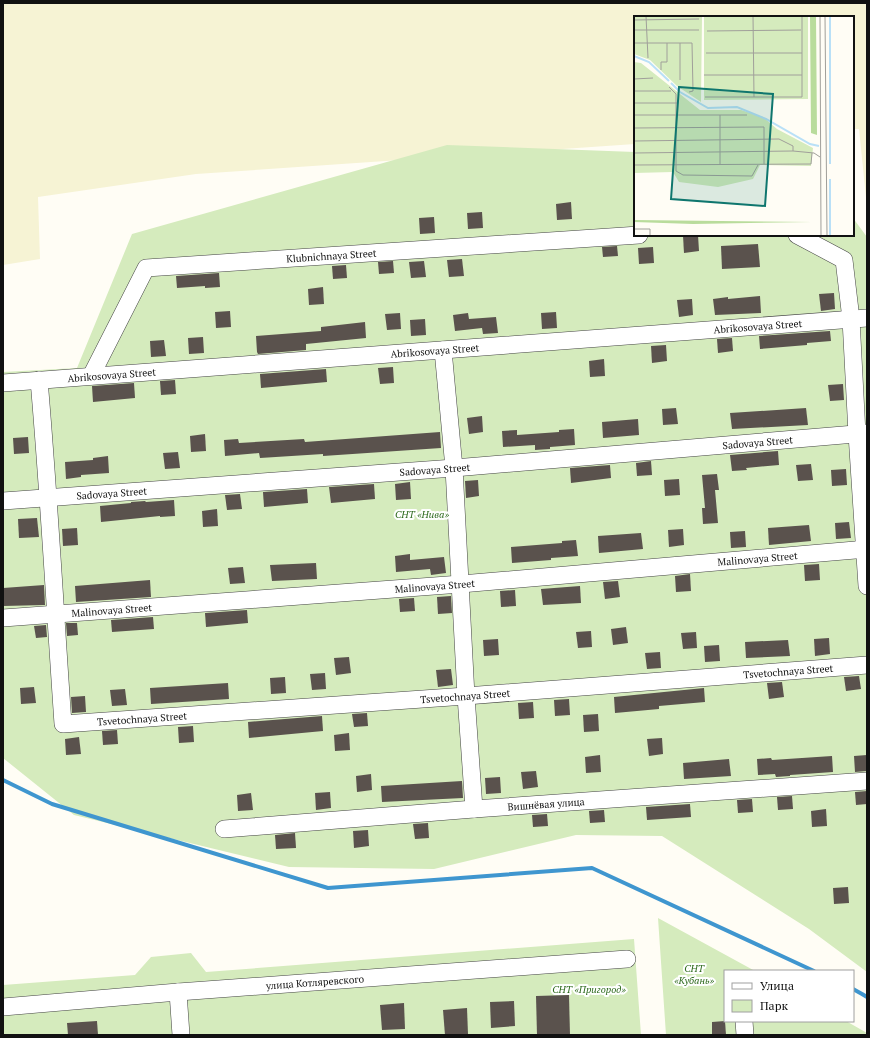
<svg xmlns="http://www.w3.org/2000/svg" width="870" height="1038" viewBox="0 0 870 1038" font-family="'PT Serif',serif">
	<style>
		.farmland { fill: #f6f3d4 }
		.green { fill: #d5ebbd }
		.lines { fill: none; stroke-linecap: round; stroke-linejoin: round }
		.stream { stroke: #3f96cf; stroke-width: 4 }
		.building { fill: #5a524d }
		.minor-casing { stroke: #444; stroke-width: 18 }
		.minor { stroke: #fff; stroke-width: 17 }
		.labels { text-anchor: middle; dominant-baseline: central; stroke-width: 4; stroke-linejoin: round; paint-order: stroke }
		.street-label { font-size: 10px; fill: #111; stroke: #fff }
		.park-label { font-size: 10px; font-style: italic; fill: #2f6b1f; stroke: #fff }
		.inset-river { fill: none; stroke: #b9e0f7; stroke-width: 2 }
		.inset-road { fill: none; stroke: #a09f9a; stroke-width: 1 }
		.view { fill: #0f766e; fill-opacity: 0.15; stroke: #0f766e; stroke-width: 2 }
		.inset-edge { fill: none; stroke: #111; stroke-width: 2 }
	</style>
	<rect width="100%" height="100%" fill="#fffdf5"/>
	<polygon class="farmland" points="3,3 867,3 867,207 859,129 853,129 853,17 635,17 635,144 196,174 38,197 40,259 3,265"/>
	<g class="green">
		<polygon points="447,145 635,152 635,235 853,235 853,218 867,237 867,972 809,929 662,836 576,835 434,869 289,867 74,815 3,758 3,372 77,368 132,234"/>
		<polygon points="658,918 755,971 725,971 725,1021 846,1021 867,1033 867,1035 666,1035"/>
		<polygon points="634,939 641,1035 3,1035 3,985 135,975 151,957 191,953 206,972"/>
	</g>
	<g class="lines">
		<g class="stream">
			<polyline points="3,780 52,804 328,888 592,868 814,971"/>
			<polyline points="853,989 862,994 867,997"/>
		</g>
	</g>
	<g class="building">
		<polygon points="571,202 572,219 557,220 556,204"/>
		<polygon points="482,212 483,228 468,229 467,213"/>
		<polygon points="434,217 435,233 420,234 419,218"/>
		<polygon points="698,235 699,251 684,253 683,236"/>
		<polygon points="758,244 760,267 722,269 721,246"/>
		<polygon points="617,246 618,256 603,257 602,247"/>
		<polygon points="653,247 654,263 639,264 638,248"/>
		<polygon points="462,259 464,276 449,277 447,260"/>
		<polygon points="393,261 394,273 379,274 378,262"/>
		<polygon points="424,261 426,277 411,278 409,262"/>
		<polygon points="346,265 347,278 333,279 332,266"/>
		<polygon points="219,273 220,287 205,288 205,286 177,288 176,276"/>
		<polygon points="323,287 324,304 309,305 308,289"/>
		<polygon points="834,293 835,309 821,311 819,294"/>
		<polygon points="760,296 761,313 715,315 713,299 728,297 728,299"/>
		<polygon points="692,299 693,315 679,317 677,300"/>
		<polygon points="230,311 231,327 216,328 215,312"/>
		<polygon points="556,312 557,328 542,329 541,313"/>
		<polygon points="400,313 401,329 387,330 385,314"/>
		<polygon points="468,313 469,319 496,317 498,333 483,334 482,328 455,331 453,315"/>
		<polygon points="425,319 426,335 411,336 410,320"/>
		<polygon points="365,322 366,338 306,344 306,350 258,354 257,352 256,336 321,331 321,327"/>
		<polygon points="830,331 831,341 807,343 807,345 760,349 759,336"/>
		<polygon points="203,337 204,353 189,354 188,338"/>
		<polygon points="732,338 733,351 718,353 717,339"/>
		<polygon points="164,340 166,356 151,357 150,341"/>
		<polygon points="666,345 667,361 652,363 651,346"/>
		<polygon points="604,359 605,376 590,377 589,361"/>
		<polygon points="393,367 394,383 380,384 378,368"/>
		<polygon points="326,369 327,382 261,388 260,374"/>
		<polygon points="175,380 176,394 161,395 160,381"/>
		<polygon points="134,383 135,398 93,402 92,386"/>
		<polygon points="843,384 844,400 830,401 828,385"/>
		<polygon points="676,408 678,424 663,425 662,409"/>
		<polygon points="806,408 808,425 732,429 730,413"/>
		<polygon points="482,416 483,432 469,434 467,418"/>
		<polygon points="638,419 639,435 603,438 602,422"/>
		<polygon points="574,429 575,445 550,447 550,449 535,450 535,445 503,447 502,431 517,430 517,435 559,432 559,430"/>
		<polygon points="440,432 441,448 323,456 323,454 260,458 259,453 225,456 224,440 238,439 239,443 304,439 305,442"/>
		<polygon points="205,434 206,451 191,452 190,436"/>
		<polygon points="28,437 29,453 14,454 13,438"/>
		<polygon points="778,451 779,465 746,468 747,470 732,471 730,455"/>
		<polygon points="178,452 180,468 165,469 163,453"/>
		<polygon points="108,456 109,473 81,475 81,477 66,479 65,462 93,460 93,458"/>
		<polygon points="651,461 652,475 637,476 636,463"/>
		<polygon points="811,464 813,480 798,481 796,465"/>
		<polygon points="610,465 611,478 571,483 570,468"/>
		<polygon points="846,469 847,485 832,486 831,470"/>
		<polygon points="717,474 719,490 715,490 718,523 703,524 702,508 705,508 702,475"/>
		<polygon points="679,479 680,495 665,496 664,480"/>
		<polygon points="478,480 479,496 466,498 465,481"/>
		<polygon points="410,482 411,499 396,500 395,484"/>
		<polygon points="374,484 375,499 331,503 329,487"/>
		<polygon points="307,489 308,503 264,507 263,492"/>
		<polygon points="240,494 242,509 227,510 225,495"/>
		<polygon points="174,500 175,516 160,517 160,516 101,522 100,506 131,503 131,502 145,501 146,502"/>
		<polygon points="217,509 218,526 203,527 202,511"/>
		<polygon points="37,518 39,537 19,538 18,519"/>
		<polygon points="849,522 851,538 836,539 835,523"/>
		<polygon points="809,525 811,541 769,545 768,528"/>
		<polygon points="77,528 78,545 63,546 62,529"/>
		<polygon points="683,529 684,545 669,547 668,530"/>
		<polygon points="745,531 746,547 731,548 730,532"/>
		<polygon points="641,533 643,549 599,553 598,536"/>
		<polygon points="576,540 578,556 551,558 551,560 512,563 511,547 562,543 562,541"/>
		<polygon points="410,554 410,560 444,557 446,573 431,575 430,569 396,572 395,556"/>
		<polygon points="316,563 317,579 272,581 270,565"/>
		<polygon points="819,564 820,580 805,581 804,565"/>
		<polygon points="243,567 245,583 230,584 228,568"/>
		<polygon points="690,574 691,591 676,592 675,576"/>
		<polygon points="150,580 151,597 76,602 75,586"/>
		<polygon points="618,581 620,597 605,599 603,582"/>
		<polygon points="44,585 45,605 3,606 3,588"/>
		<polygon points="580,586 581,603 543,605 541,589"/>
		<polygon points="515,590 516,606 501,607 500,591"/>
		<polygon points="451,596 452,613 438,614 437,597"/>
		<polygon points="414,598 415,611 400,612 399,599"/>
		<polygon points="247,610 248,623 206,627 205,613"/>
		<polygon points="153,617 154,629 112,632 111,620"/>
		<polygon points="66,623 77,623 78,635 67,636"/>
		<polygon points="46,625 47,637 36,638 34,626"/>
		<polygon points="626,627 628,643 613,645 611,629"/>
		<polygon points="591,631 592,647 578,648 576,632"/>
		<polygon points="696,632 697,648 683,649 681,633"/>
		<polygon points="829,638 830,654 815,656 814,639"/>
		<polygon points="498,639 499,655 484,656 483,640"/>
		<polygon points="788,640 790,656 746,658 745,642"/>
		<polygon points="719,645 720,661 705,662 704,646"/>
		<polygon points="660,652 661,668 647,669 645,653"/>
		<polygon points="349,657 351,673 336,675 334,658"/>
		<polygon points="451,669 453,685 438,687 436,670"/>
		<polygon points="325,673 326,689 312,690 310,674"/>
		<polygon points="859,676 861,689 846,691 844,677"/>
		<polygon points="285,677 286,693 271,694 270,678"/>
		<polygon points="782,682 784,697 769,699 767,683"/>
		<polygon points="228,683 229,699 151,704 150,688"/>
		<polygon points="34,687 36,703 21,704 20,688"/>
		<polygon points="704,688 705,702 659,706 659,709 615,713 614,697"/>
		<polygon points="125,689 127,705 112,706 110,690"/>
		<polygon points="85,696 86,712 72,713 71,697"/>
		<polygon points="569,699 570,715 555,716 554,700"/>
		<polygon points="533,702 534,718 519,719 518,703"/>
		<polygon points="367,713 368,726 354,727 352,714"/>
		<polygon points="598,714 599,731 584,732 583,715"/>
		<polygon points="322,716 323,731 249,738 248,722"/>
		<polygon points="193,726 194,742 179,743 178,727"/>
		<polygon points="117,730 118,744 103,745 102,731"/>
		<polygon points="349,733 350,750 335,751 334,735"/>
		<polygon points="79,737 81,754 66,755 65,739"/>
		<polygon points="662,738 663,754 649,756 647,739"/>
		<polygon points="600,755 601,772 586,773 585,757"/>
		<polygon points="867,755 867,771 855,772 854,756"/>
		<polygon points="832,756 833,772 790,775 790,776 776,777 775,774 758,775 757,759 771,758 772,760"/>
		<polygon points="729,759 731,776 684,779 683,763"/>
		<polygon points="536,771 538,787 523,789 521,772"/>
		<polygon points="371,774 372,790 357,792 356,776"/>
		<polygon points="500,777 501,793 486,794 485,778"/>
		<polygon points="462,781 463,798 382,802 381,786"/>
		<polygon points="867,791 867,804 856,805 855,792"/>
		<polygon points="330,792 331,808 316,810 315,793"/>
		<polygon points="251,793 253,810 238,811 237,795"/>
		<polygon points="792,796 793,809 778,810 777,797"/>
		<polygon points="752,799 753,812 738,813 737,800"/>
		<polygon points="690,804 691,817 647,820 646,807"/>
		<polygon points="826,809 827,826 812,827 811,811"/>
		<polygon points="604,810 605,822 590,823 589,811"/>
		<polygon points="547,814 548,826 533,827 532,815"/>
		<polygon points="428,823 429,838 415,839 413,824"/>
		<polygon points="368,830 369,846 354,848 353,831"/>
		<polygon points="295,833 296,848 276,849 275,835"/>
		<polygon points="848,887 849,903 834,904 833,888"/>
		<polygon points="569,995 570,1035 537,1035 536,996"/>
		<polygon points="514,1001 515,1026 491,1028 490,1002"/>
		<polygon points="404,1003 405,1029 382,1030 380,1005"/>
		<polygon points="467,1008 468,1034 445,1035 443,1010"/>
		<polygon points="97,1021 98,1035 68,1035 67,1023"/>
		<polygon points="725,1021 726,1035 712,1035 712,1022"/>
	</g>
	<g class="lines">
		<g class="minor-casing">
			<g id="minor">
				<polyline points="797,235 844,260 851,319 857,434 867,586"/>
				<polyline points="443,350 454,468 466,696 474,809"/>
				<path id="s1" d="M91,376L146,268L639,235"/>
				<path id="s2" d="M39,380C49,495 55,610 63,724L466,696L867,665"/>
				<path id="s3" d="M3,383L867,318"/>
				<path id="s4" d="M3,501L454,468L867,433"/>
				<path id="s5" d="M3,618L461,584L867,549"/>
				<path id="s6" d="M224,829L474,809L867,781"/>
				<polyline points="178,992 181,1035"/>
				<path id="s7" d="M3,1007L178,992L627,959"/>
				<polyline points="744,1021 745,1035"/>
			</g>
		</g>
		<use href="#minor" class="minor"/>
	</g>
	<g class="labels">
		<g class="street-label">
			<text stroke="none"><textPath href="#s1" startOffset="307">Klubnichnaya Street</textPath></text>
			<text stroke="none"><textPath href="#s3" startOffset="757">Abrikosovaya Street</textPath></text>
			<text stroke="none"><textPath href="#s3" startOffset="433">Abrikosovaya Street</textPath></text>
			<text stroke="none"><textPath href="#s3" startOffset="109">Abrikosovaya Street</textPath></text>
			<text stroke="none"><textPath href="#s4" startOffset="757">Sadovaya Street</textPath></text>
			<text stroke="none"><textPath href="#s4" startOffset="433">Sadovaya Street</textPath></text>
			<text stroke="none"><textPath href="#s4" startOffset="109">Sadovaya Street</textPath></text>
			<text stroke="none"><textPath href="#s5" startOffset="757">Malinovaya Street</textPath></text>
			<text stroke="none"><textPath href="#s5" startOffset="433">Malinovaya Street</textPath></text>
			<text stroke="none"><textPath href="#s5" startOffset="109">Malinovaya Street</textPath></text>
			<text stroke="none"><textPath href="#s2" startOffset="1072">Tsvetochnaya Street</textPath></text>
			<text stroke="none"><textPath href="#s2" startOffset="748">Tsvetochnaya Street</textPath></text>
			<text stroke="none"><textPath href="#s2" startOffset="424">Tsvetochnaya Street</textPath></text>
			<text stroke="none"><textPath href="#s6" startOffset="323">Вишнёвая улица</textPath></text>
			<text stroke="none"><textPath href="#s7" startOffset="313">улица Котляревского</textPath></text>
		</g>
		<g class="park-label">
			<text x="422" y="514">СНТ «Нива»</text>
			<text x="694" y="968">СНТ<tspan x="694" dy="12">«Кубань»</tspan></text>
			<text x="589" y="989">СНТ «Пригород»</text>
		</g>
	</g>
	<g transform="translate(634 16)">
		<rect width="220" height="220" fill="#fffdf5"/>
		<path d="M0,0H68L67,86L43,70L16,44L0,38ZM70,0H174V83L70,84ZM0,46L7,47L66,94H107L129,101L143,113L179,132L177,150L126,149L119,163L84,171L45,166L39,156L0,157Z" fill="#d5ebbd"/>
		<path d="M176,0H182L183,119L177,117ZM0,204L178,206L59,208L0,206Z" fill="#b9dc9c"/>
		<path class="inset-river" d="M0,40L15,46L35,65M37,67L46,76L74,92L103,91L132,103L176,128L185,130M196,148V0M196,163V220"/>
		<path class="inset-road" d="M12,0L14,42M119,0L120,81M186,0L187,220M191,0L193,220M0,4L65,3M0,14H65M73,15L167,14M0,27H58L59,75L55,76M72,37H168M27,54V46H33V27M70,59H168M0,63L19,62M46,64V27M35,71L42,78V155L49,159L118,160L124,149M0,75H37M71,81H168V0M0,87H43M0,99H113M0,112L130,111V148M0,125L145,123L159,130V135M0,137L159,135L180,137L186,141M0,149L177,148L178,137M86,149V99M0,213H16V220"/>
		<path class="view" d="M45,71L139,78L131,190L37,183Z"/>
		<rect width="220" height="220" class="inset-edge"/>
	</g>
	<rect width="870" height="1038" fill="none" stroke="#111111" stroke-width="8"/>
	<rect x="724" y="970" width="130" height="52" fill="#ffffff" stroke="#a0a0a0"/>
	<rect x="732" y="983" width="20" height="6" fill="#ffffff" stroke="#a0a0a0"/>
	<text x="760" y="990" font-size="12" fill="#111111">Улица</text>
	<rect x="732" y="1000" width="20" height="12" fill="#d5ebbd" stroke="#a0a0a0"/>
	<text x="760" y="1010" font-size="12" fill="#111111">Парк</text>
</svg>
